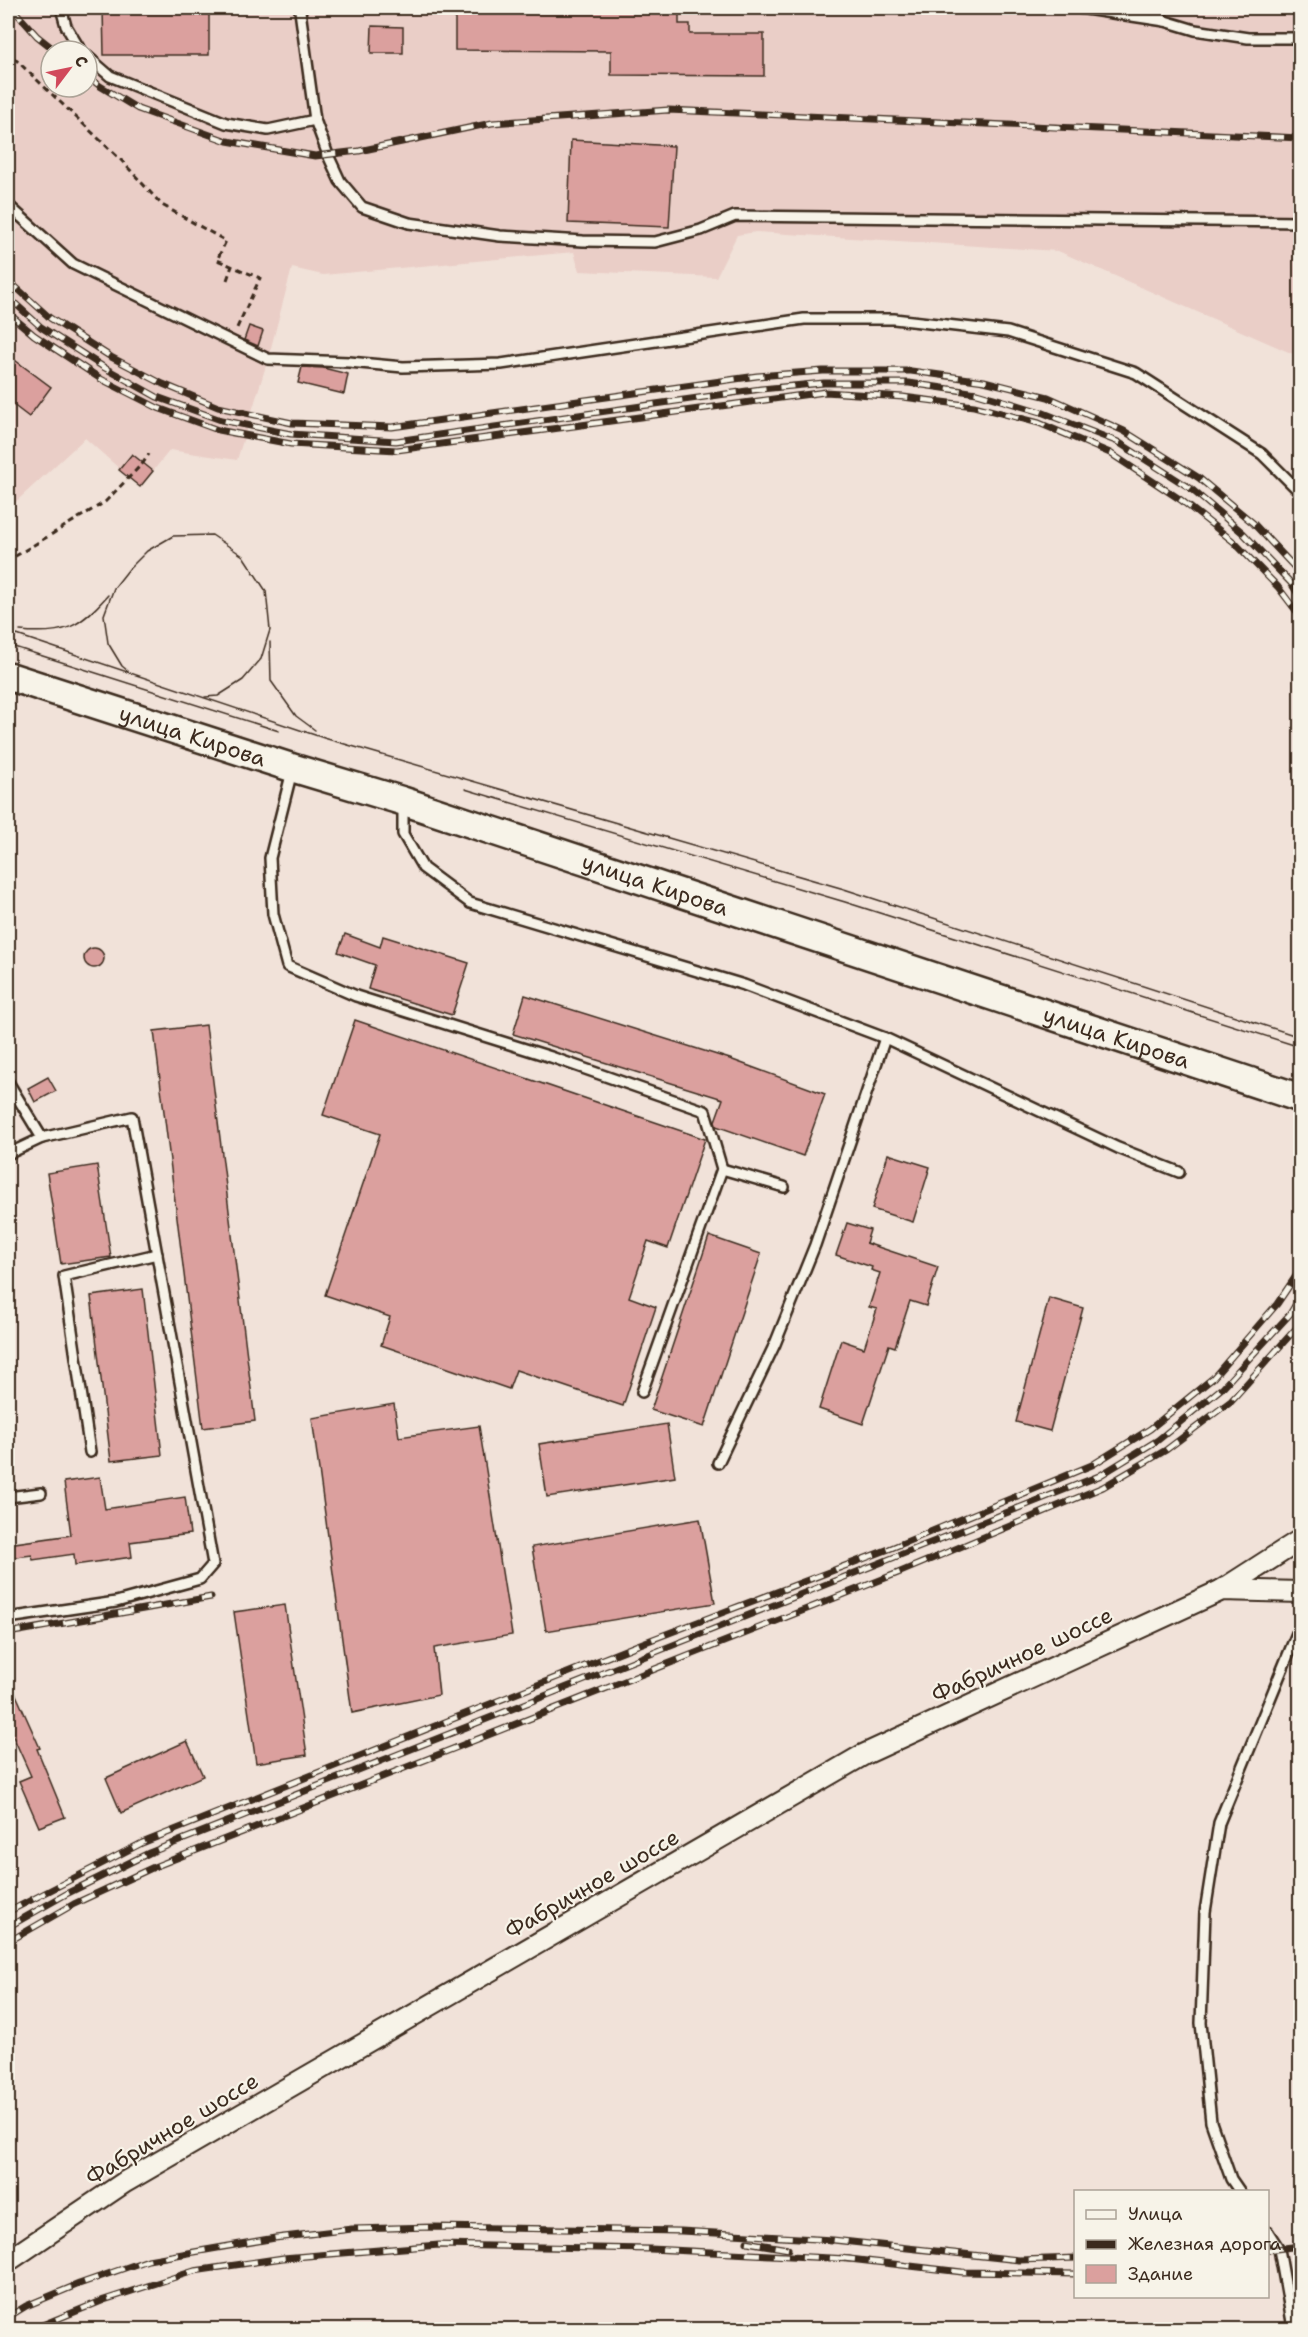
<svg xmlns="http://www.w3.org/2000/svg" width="1308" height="2337" viewBox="0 0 1308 2337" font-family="'Shantell Sans',sans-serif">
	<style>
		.built { fill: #eacec7; fill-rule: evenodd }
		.building { fill: #dba09e; stroke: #3b2a1e; stroke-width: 1.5 }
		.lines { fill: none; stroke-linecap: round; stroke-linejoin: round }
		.lane-casing { stroke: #3b2a1e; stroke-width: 14 }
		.street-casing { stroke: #3b2a1e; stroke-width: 24 }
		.secondary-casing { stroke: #3b2a1e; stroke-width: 32 }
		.path { stroke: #3b2a1e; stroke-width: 3; stroke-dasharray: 6 4.5; stroke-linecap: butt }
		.lane { stroke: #f7f3e8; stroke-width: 9 }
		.street { stroke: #f7f3e8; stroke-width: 20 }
		.secondary { stroke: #f7f3e8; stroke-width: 27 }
		.tram { stroke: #3b2a1e; stroke-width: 1.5 }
		.rail-casing { stroke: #3b2a1e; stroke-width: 7 }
		.rail { stroke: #f7f3e8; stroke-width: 4.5; stroke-dasharray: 14; stroke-linecap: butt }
		.labels { text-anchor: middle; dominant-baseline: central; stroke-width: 4.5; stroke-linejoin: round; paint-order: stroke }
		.street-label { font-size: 22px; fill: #3b2a1e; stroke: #f7f3e8 }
	</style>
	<rect width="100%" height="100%" fill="#f1e2d9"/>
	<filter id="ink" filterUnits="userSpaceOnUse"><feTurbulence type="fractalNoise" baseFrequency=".0167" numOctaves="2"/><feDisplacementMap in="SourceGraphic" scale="12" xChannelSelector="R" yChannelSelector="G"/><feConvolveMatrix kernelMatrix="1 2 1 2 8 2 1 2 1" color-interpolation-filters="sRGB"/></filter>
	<g filter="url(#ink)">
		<path class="built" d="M8,8H1300V357L1058,251L756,232L737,235L716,277L579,271L574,252L323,275L292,268L268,359L237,460L170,450L140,487L85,438L8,509ZM51,51H87V87H51Z"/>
		<g class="building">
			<polygon points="103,8 209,8 209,55 104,55"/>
			<polygon points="612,8 679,8 679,24 690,24 690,34 764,34 764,76 611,75 611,51 455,50 455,10 612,10"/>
			<polygon points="372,26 403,27 403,53 371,53"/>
			<polygon points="571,140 674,146 669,227 568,223"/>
			<polygon points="249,326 263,331 258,346 244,340"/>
			<polygon points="8,355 51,387 29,417 8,401"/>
			<polygon points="302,367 323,368 348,374 344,394 298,383"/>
			<polygon points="132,454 153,471 140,487 119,470"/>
			<polygon points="345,934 380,947 383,936 469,963 452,1015 368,989 375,965 338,952"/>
			<circle cx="94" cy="958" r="10"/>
			<polygon points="525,995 730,1059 825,1094 803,1156 716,1126 715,1121 723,1099 513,1034"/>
			<polygon points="355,1020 705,1139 668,1248 648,1241 629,1297 656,1307 623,1406 516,1370 509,1389 381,1345 390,1317 325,1295 380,1134 323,1115"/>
			<polygon points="206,1025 255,1421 203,1428 154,1031"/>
			<polygon points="48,1077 56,1091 35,1102 28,1088"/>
			<polygon points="888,1154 930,1167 913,1222 872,1209"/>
			<polygon points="97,1165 111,1257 61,1264 47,1173"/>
			<polygon points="847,1223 870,1230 866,1243 938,1267 926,1306 910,1301 895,1347 889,1345 863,1424 819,1409 841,1340 864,1348 877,1309 869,1307 880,1273 871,1270 872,1267 836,1255"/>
			<polygon points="709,1236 761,1254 704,1427 651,1410"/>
			<polygon points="143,1289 162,1455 111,1461 91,1296"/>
			<polygon points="1049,1298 1083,1308 1050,1431 1016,1422"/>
			<polygon points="394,1404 399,1437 479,1426 512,1635 434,1648 439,1695 352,1713 312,1418"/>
			<polygon points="667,1424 675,1477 547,1497 539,1444"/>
			<polygon points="100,1477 105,1509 185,1497 190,1534 130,1542 132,1557 75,1565 74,1554 33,1560 32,1555 8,1558 8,1544 71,1535 64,1482"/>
			<polygon points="700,1519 715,1603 546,1631 532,1547"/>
			<polygon points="285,1605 307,1755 256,1763 234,1612"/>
			<polygon points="8,1677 40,1748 37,1749 65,1817 39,1827 19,1781 31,1776 8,1725"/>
			<polygon points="187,1741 203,1776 121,1813 106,1778"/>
		</g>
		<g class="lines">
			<g class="lane-casing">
				<g id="lane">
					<polyline points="61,8 66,26 81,51"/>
					<polyline points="302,8 300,11 315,120 328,155 340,181 362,207 409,223 500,236 583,241 655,242 701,230 735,216 1300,222"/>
					<polyline points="1079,8 1165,21 1195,30 1248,38 1300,38"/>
					<polyline points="1152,8 1165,21"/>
					<polyline points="87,56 110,76 226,123 268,130 315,120"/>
					<polyline points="8,205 73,264 268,359 349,362 403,367 501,364 804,319 894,319 1008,332 1136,373 1262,454 1300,492"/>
					<polyline points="292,771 270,858 273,914 287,966 356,996 551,1057 705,1111 722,1169 642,1392"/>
					<polyline points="403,803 403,834 423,868 470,903 744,985 885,1038 1118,1148 1179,1172"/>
					<polyline points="8,1082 42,1138 132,1117 213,1564 200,1579 116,1602 8,1618"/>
					<polyline points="8,1154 42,1138"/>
					<polyline points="722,1169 784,1187"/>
					<polyline points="90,1452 64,1276 157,1254"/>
					<polyline points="718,1463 775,1344 815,1245 885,1038"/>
					<polyline points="8,1497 41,1493"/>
					<polyline points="1240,2192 1231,2179 1211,2122 1201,2023 1205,1912 1219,1823 1300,1626"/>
					<polyline points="1268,2232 1279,2249 1292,2322 1290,2330"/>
				</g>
			</g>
			<g class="street-casing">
				<g id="street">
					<polyline points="1222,1590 1300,1540"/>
					<polyline points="8,2261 125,2182 863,1755 1222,1590 1300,1592"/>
				</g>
			</g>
			<g class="secondary-casing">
				<g id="secondary">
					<path id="s1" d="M8,676L293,768L403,801L1300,1098"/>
				</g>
			</g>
			<g class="path">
				<polyline points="8,49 14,58 121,160 162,205 226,241 217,260 260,278 236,330"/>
				<polyline points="227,280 232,266"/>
				<polyline points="8,564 14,557 105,502 143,463 149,454"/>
			</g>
			<use href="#lane" class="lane"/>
			<use href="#street" class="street"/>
			<use href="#secondary" class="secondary"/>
			<g class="tram">
				<path d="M20,631C65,635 79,628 108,595"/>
				<polyline points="8,632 324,738 844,889 1300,1037"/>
				<polyline points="270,642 271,681 296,716 315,730"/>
				<polyline points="8,645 279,731"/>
				<polyline points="128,671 122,666 108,643 104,615 114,588 129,569 147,551 173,536 212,535 243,556 266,591 270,630 261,659 243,680 218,696 205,697"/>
				<polyline points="465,789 845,902 1300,1047"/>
			</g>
			<g class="rail-casing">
				<g id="rail">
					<polyline points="12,8 37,36 56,51"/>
					<polyline points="87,76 100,86 138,109 227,141 315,156 359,151 492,123 668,110 1300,138"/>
					<polyline points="8,280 50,318 111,357 163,384 218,407 292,423 392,427 757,376 823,371 911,371 984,381 1048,397 1124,431 1199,478 1253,523 1300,573"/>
					<polyline points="8,297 41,327 105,368 157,397 221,420 291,434 396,441 761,389 824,383 909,383 977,393 1041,412 1118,442 1190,488 1243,533 1291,583 1300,597"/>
					<polyline points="8,313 34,335 101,379 158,408 218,430 291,444 397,450 825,392 903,397 974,406 1039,423 1110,453 1181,500 1234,542 1278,587 1300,616"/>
					<polyline points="8,1633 211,1597"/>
					<polyline points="8,1912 142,1843 635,1646 889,1549 1092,1465 1150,1429 1213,1378 1277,1304 1300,1270"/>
					<polyline points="8,1927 68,1893 149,1853 1099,1476 1158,1440 1222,1388 1290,1314 1300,1297"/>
					<polyline points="8,1942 74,1904 154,1867 898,1573 1103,1487 1166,1450 1231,1401 1300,1324"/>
					<polyline points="747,2242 788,2249"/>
					<polyline points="1268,2250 1300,2246"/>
					<polyline points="841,2258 962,2272 1076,2274"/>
					<polyline points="8,2317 26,2306 79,2284 148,2260 275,2238 352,2229 434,2227 681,2231 833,2240 1019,2260 1076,2258"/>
					<polyline points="30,2330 104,2300 194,2271 283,2258 439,2245 650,2249 850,2259"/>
				</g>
			</g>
			<use href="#rail" class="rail"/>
		</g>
	</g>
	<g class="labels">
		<g class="street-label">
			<text stroke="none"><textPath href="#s1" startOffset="194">улица Кирова</textPath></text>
			<text stroke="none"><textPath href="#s1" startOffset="680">улица Кирова</textPath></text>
			<text stroke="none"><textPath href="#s1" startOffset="1166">улица Кирова</textPath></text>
			<text transform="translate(1022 1655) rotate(-25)">Фабричное шоссе</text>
			<text transform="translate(592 1884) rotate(-30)">Фабричное шоссе</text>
			<text transform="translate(172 2129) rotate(-31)">Фабричное шоссе</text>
		</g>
	</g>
	<rect width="1308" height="2337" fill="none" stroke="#f7f3e8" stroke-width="30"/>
	<rect x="15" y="15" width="1278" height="2307" fill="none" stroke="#3b2a1e" stroke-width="2" filter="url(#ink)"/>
	<rect x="1074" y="2190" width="195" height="108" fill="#f7f3e8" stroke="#aca397" stroke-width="1.5"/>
	<rect x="1086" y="2210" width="30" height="9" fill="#f7f3e8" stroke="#aca397" stroke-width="1.5"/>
	<text x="1128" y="2220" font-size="18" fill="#3b2a1e">Улица</text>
	<rect x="1086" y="2240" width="30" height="9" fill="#3b2a1e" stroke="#aca397" stroke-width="1.5"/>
	<text x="1128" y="2250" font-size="18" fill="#3b2a1e">Железная дорога</text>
	<rect x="1086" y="2265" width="30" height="18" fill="#dba09e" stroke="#aca397" stroke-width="1.5"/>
	<text x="1128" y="2280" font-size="18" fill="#3b2a1e">Здание</text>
	<g transform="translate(69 69) rotate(58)"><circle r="28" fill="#f7f3e8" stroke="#aca397" stroke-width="1.5"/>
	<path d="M0-4.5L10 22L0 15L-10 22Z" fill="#d1495b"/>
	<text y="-9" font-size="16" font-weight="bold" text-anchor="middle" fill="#3b2a1e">С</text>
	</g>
</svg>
